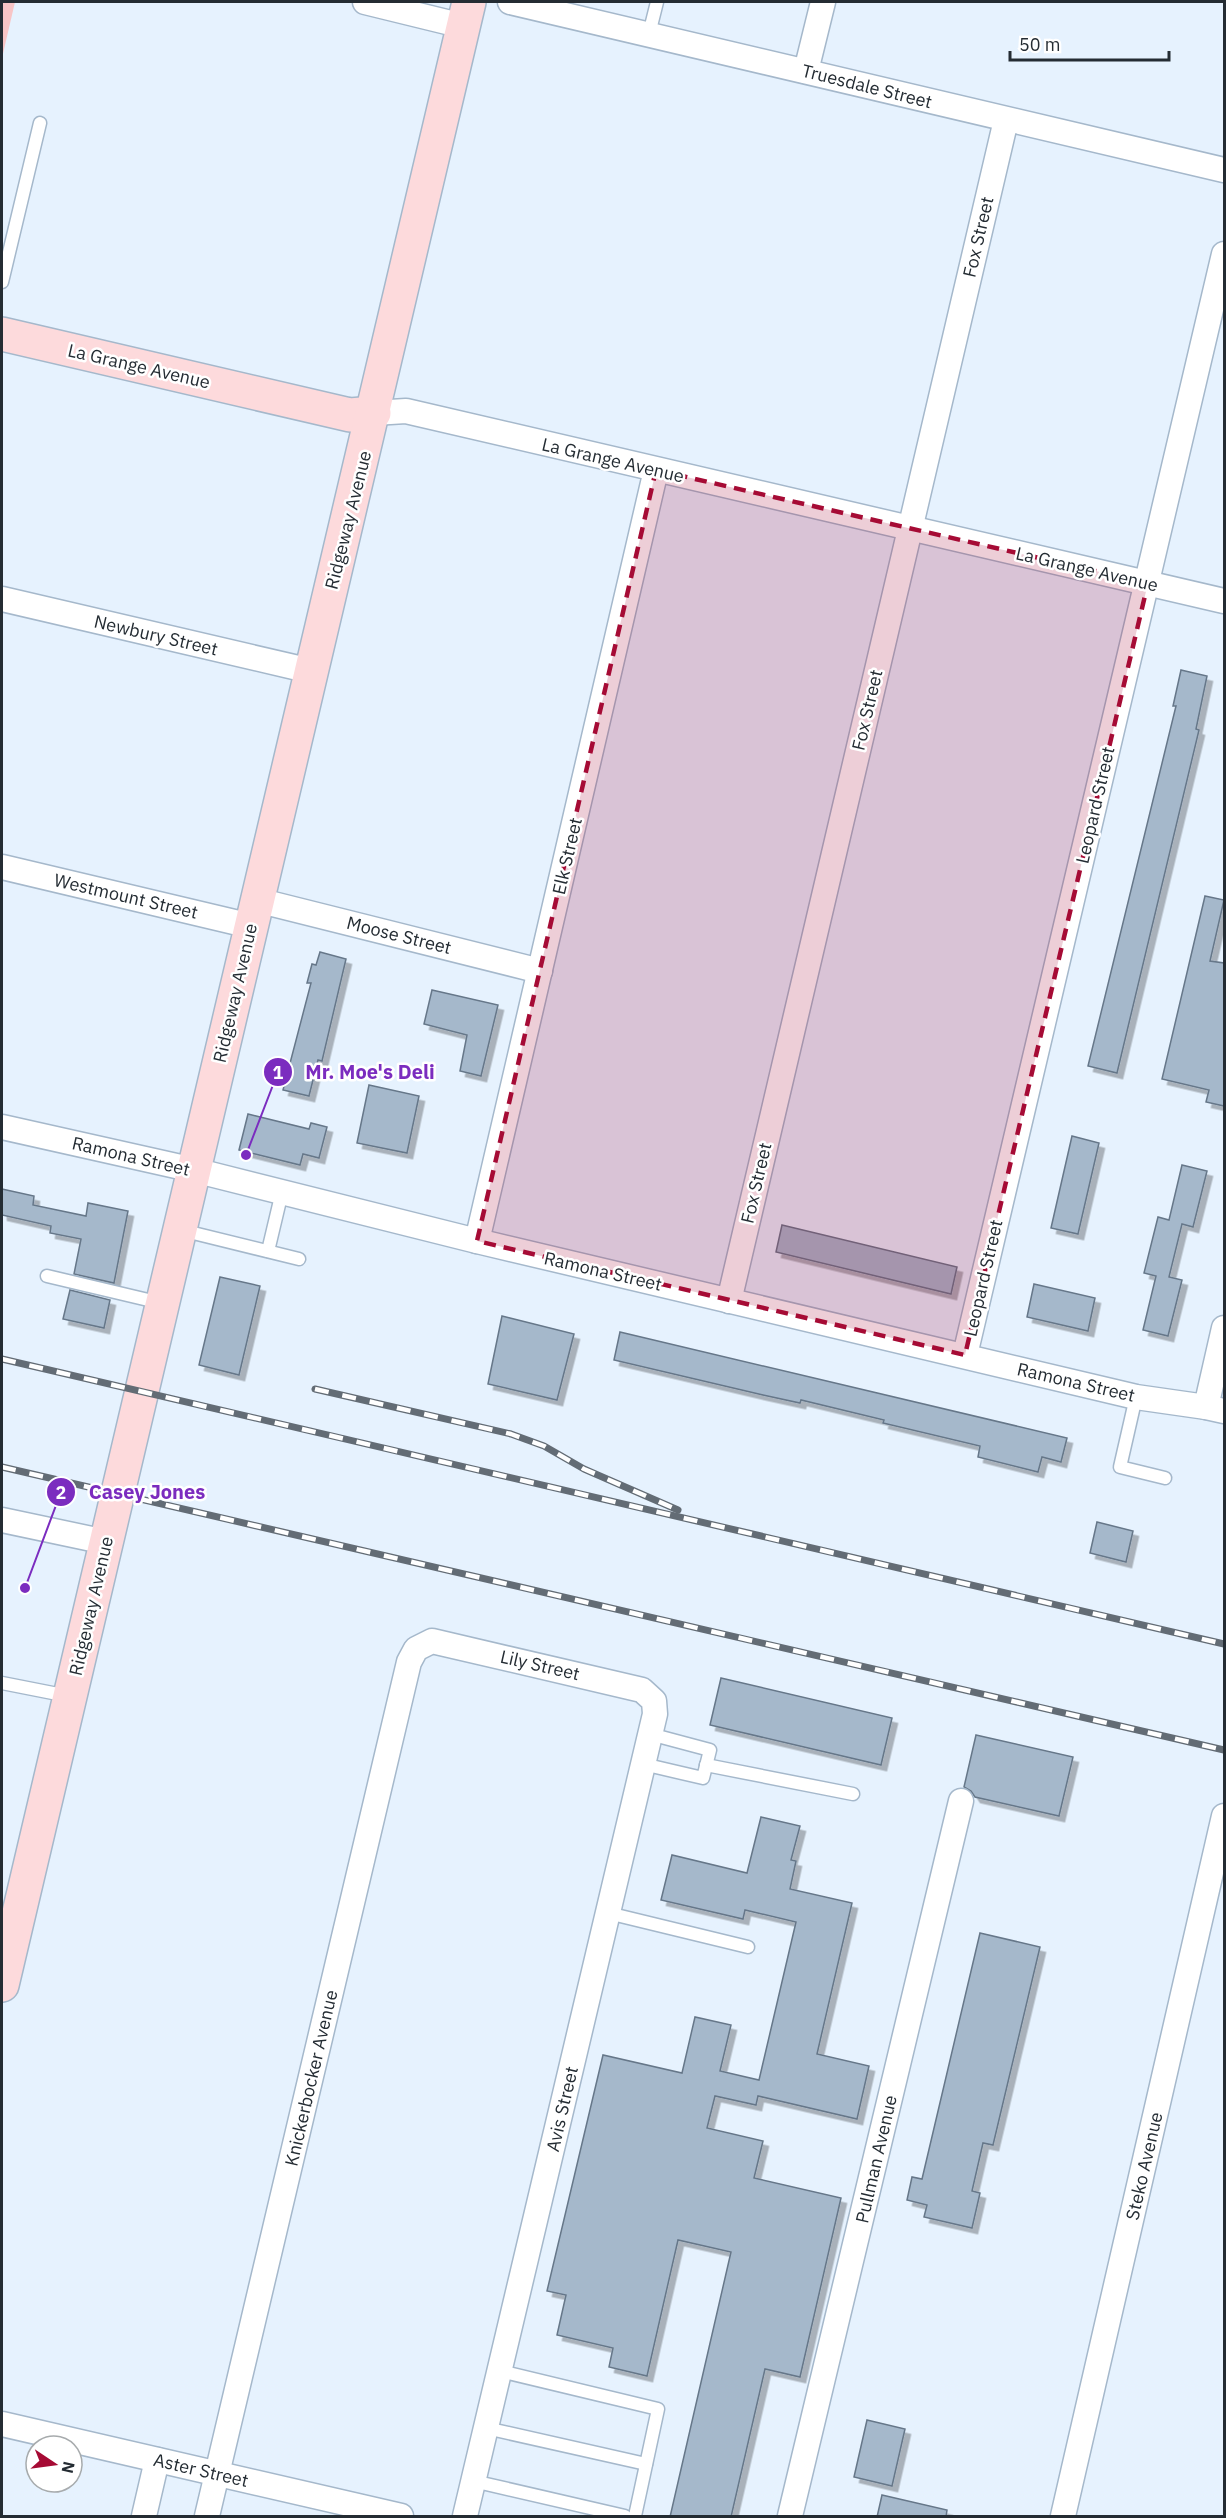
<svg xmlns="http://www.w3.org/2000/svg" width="1226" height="2518" viewBox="0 0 1226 2518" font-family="'IBM Plex Sans',sans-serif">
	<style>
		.green { fill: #f8c5c6 }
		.building { fill: #a5b8cb; stroke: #667789; stroke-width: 1.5; filter: url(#shadow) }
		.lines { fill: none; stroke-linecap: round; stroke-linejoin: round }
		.lane-casing { stroke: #a5b8cb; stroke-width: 15 }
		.street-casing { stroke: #a5b8cb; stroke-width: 27 }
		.secondary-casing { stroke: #a5b8cb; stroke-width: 36 }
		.lane { stroke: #fff; stroke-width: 12 }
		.street { stroke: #fff; stroke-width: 24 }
		.secondary { stroke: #fddadc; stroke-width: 33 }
		.rail-casing { stroke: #636c75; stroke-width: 7 }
		.rail { stroke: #fff; stroke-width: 4.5; stroke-dasharray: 14; stroke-linecap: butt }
		.marked { fill: #a60b35; fill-opacity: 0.2; stroke: #a60b35; stroke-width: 4.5; stroke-dasharray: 12 8; stroke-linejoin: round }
		.labels { text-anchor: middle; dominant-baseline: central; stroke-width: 5; stroke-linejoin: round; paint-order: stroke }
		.street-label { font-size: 18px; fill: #242c33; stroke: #fff }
		.leader { fill: none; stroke: #7b2cbf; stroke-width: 2 }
		.callout-dot { fill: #7b2cbf; stroke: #fff; stroke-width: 2 }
		.mark-label { font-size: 18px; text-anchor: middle; font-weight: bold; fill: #fff }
		.callout-label { font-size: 20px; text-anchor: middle; font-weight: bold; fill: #7b2cbf; stroke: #fff; stroke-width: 5; stroke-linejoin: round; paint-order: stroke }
	</style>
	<defs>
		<filter id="shadow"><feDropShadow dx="5.5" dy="5.5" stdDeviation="0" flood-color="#0004"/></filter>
	</defs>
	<rect width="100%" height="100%" fill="#e6f2fe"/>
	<polygon class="green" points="2,2 15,2 2,58"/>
	<g class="building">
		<polygon points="1181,670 1207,676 1196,729 1199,730 1117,1073 1088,1066 1176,706 1173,706"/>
		<polygon points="1205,896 1224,900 1210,961 1224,963 1224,1106 1206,1102 1209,1090 1162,1079"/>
		<polygon points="320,952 346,959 322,1061 318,1060 309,1096 283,1090 311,983 307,983 312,964 316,965"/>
		<polygon points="432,990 498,1005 481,1076 460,1071 467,1035 424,1024"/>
		<polygon points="369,1085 419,1096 407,1153 357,1143"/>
		<polygon points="248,1114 309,1129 311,1123 327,1127 319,1158 303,1154 300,1165 239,1150"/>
		<polygon points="1072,1136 1099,1143 1078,1234 1051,1228"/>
		<polygon points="1182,1165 1207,1171 1193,1227 1182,1224 1169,1277 1182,1280 1168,1336 1143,1330 1156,1276 1144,1273 1158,1217 1169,1220"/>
		<polygon points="2,1189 34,1196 33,1205 86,1216 88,1203 128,1211 114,1283 74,1274 81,1239 50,1233 51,1226 2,1215"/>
		<polygon points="782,1225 957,1267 951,1294 776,1252"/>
		<polygon points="220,1277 260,1286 239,1375 199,1365"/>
		<polygon points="1034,1284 1095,1298 1088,1331 1027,1317"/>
		<polygon points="70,1290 110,1300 104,1328 63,1319"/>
		<polygon points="502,1316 574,1334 557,1400 488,1384"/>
		<polygon points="620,1332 1067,1438 1061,1462 1042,1457 1038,1472 978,1457 980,1446 883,1423 884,1420 801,1400 800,1403 763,1395 614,1360"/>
		<polygon points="1097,1522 1133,1531 1126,1562 1090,1553"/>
		<polygon points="721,1678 892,1718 881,1765 710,1725"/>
		<polygon points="976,1735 1073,1757 1059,1816 975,1797 971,1791 964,1787"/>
		<polygon points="761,1817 800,1826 791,1860 796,1861 790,1889 852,1903 817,2054 869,2066 857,2119 758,2096 756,2105 715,2096 707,2128 763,2141 754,2178 841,2198 800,2377 765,2369 731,2517 670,2517 731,2252 678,2240 647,2376 609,2367 613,2348 557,2335 566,2295 547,2291 603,2055 682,2073 695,2017 731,2025 720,2071 759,2080 796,1922 745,1910 743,1919 661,1900 672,1855 747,1873"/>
		<polygon points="980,1933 1040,1947 993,2145 983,2143 972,2191 980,2193 972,2228 924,2217 927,2205 907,2200 912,2177 922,2179"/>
		<polygon points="867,2420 905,2429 892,2486 854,2477"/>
		<polygon points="882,2495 947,2510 946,2517 877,2517"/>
	</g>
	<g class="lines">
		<g class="lane-casing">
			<g id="lane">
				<polyline points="649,34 657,2"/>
				<polyline points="2,282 40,123"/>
				<polyline points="181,1230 299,1259"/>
				<polyline points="268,1251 282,1192"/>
				<polyline points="47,1276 161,1303"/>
				<polyline points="1136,1397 1120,1467 1165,1478"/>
				<polyline points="2,1683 68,1696"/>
				<polyline points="643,1764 703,1778 710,1750 650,1734"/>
				<polyline points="706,1765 853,1794"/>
				<polyline points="608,1913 748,1947"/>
				<polyline points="500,2371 658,2409 635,2516"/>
				<polyline points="486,2428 646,2464"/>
				<polyline points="473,2481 625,2516"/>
			</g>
		</g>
		<g class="street-casing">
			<g id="street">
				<polyline points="365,2 463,26"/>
				<polyline points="510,2 1224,170"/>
				<polyline points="806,71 823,2"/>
				<polyline points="374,413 406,411 1224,601"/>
				<polyline points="2,599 311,671"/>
				<polyline points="2,867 251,926"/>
				<polyline points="257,900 540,971"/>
				<polyline points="2,1127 194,1170 477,1241 1136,1397 1206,1407"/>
				<polyline points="477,1241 656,470"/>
				<polyline points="729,1301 1006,120"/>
				<polyline points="1224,1328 1206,1407 1224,1411"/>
				<polyline points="965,1355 1224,254"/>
				<polyline points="2,1520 106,1542"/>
				<polyline points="2,2424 401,2516"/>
				<polyline points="144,2516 157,2460"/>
				<polyline points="207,2516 409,1662 416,1649 432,1641 642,1690 654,1701 655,1714 465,2516"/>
				<polyline points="790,2516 961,1801"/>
				<polyline points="1063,2516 1224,1816"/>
			</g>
		</g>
		<g class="secondary-casing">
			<g id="secondary">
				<polyline points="2,334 350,415 374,413"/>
				<polyline points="2,1985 469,2"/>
			</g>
		</g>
		<use href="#lane" class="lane"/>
		<use href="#street" class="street"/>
		<use href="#secondary" class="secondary"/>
		<g class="rail-casing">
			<g id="rail">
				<polyline points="2,1359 1224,1644"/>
				<polyline points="315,1389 511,1434 544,1446 584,1469 678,1510"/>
				<polyline points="2,1467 1224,1750"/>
			</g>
		</g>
		<use href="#rail" class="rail"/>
	</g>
	<path class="marked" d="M656,470L1148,583L965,1355L477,1241Z"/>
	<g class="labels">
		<g class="street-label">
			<text transform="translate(867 86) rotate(14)">Truesdale Street</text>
			<text transform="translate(978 237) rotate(-77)">Fox Street</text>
			<text transform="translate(139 366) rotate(13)">La Grange Avenue</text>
			<text transform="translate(613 460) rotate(13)">La Grange Avenue</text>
			<text transform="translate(348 520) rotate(-76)">Ridgeway Avenue</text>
			<text transform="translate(1087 569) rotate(13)">La Grange Avenue</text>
			<text transform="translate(156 635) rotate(13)">Newbury Street</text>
			<text transform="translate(867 710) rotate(-77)">Fox Street</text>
			<text transform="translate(1095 805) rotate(-77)">Leopard Street</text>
			<text transform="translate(567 856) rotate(-77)">Elk Street</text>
			<text transform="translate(126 896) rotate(13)">Westmount Street</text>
			<text transform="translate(399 935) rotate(14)">Moose Street</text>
			<text transform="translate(235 993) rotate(-77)">Ridgeway Avenue</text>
			<text transform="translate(131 1156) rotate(13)">Ramona Street</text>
			<text transform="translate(756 1183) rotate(-77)">Fox Street</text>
			<text transform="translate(603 1271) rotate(13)">Ramona Street</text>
			<text transform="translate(983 1278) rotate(-77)">Leopard Street</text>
			<text transform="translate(1076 1382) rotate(13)">Ramona Street</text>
			<text transform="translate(91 1606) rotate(-77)">Ridgeway Avenue</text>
			<text transform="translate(540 1665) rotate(13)">Lily Street</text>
			<text transform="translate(311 2078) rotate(-77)">Knickerbocker Avenue</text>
			<text transform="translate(562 2109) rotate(-77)">Avis Street</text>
			<text transform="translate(876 2159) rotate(-77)">Pullman Avenue</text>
			<text transform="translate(1144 2166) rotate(-77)">Steko Avenue</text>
			<text transform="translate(201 2470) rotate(13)">Aster Street</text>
		</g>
	</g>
	<path class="leader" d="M246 1155L278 1072M25 1588L61 1492"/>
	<g class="callout-dot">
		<circle cx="246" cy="1155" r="6"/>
		<circle cx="25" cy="1588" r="6"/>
		<circle cx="278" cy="1072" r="15"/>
		<circle cx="61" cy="1492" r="15"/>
	</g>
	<g class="mark-label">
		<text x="278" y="1079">1</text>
		<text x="61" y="1499">2</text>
	</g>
	<g class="callout-label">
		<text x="370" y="1079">Mr. Moe's Deli</text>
		<text x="147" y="1499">Casey Jones</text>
	</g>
	<rect width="1226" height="2518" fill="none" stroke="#242c33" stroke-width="6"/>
	<g transform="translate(54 2464) rotate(103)"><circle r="28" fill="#ffffff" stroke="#a7abad" stroke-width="1.5"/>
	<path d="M0-4.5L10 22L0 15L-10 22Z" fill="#a60b35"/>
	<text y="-9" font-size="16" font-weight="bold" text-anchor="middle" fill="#242c33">N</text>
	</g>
	<path d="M1010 51v9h159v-9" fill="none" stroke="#242c33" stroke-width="3"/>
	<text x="1019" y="51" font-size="18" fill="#242c33" stroke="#ffffff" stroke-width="4.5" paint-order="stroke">50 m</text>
</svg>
